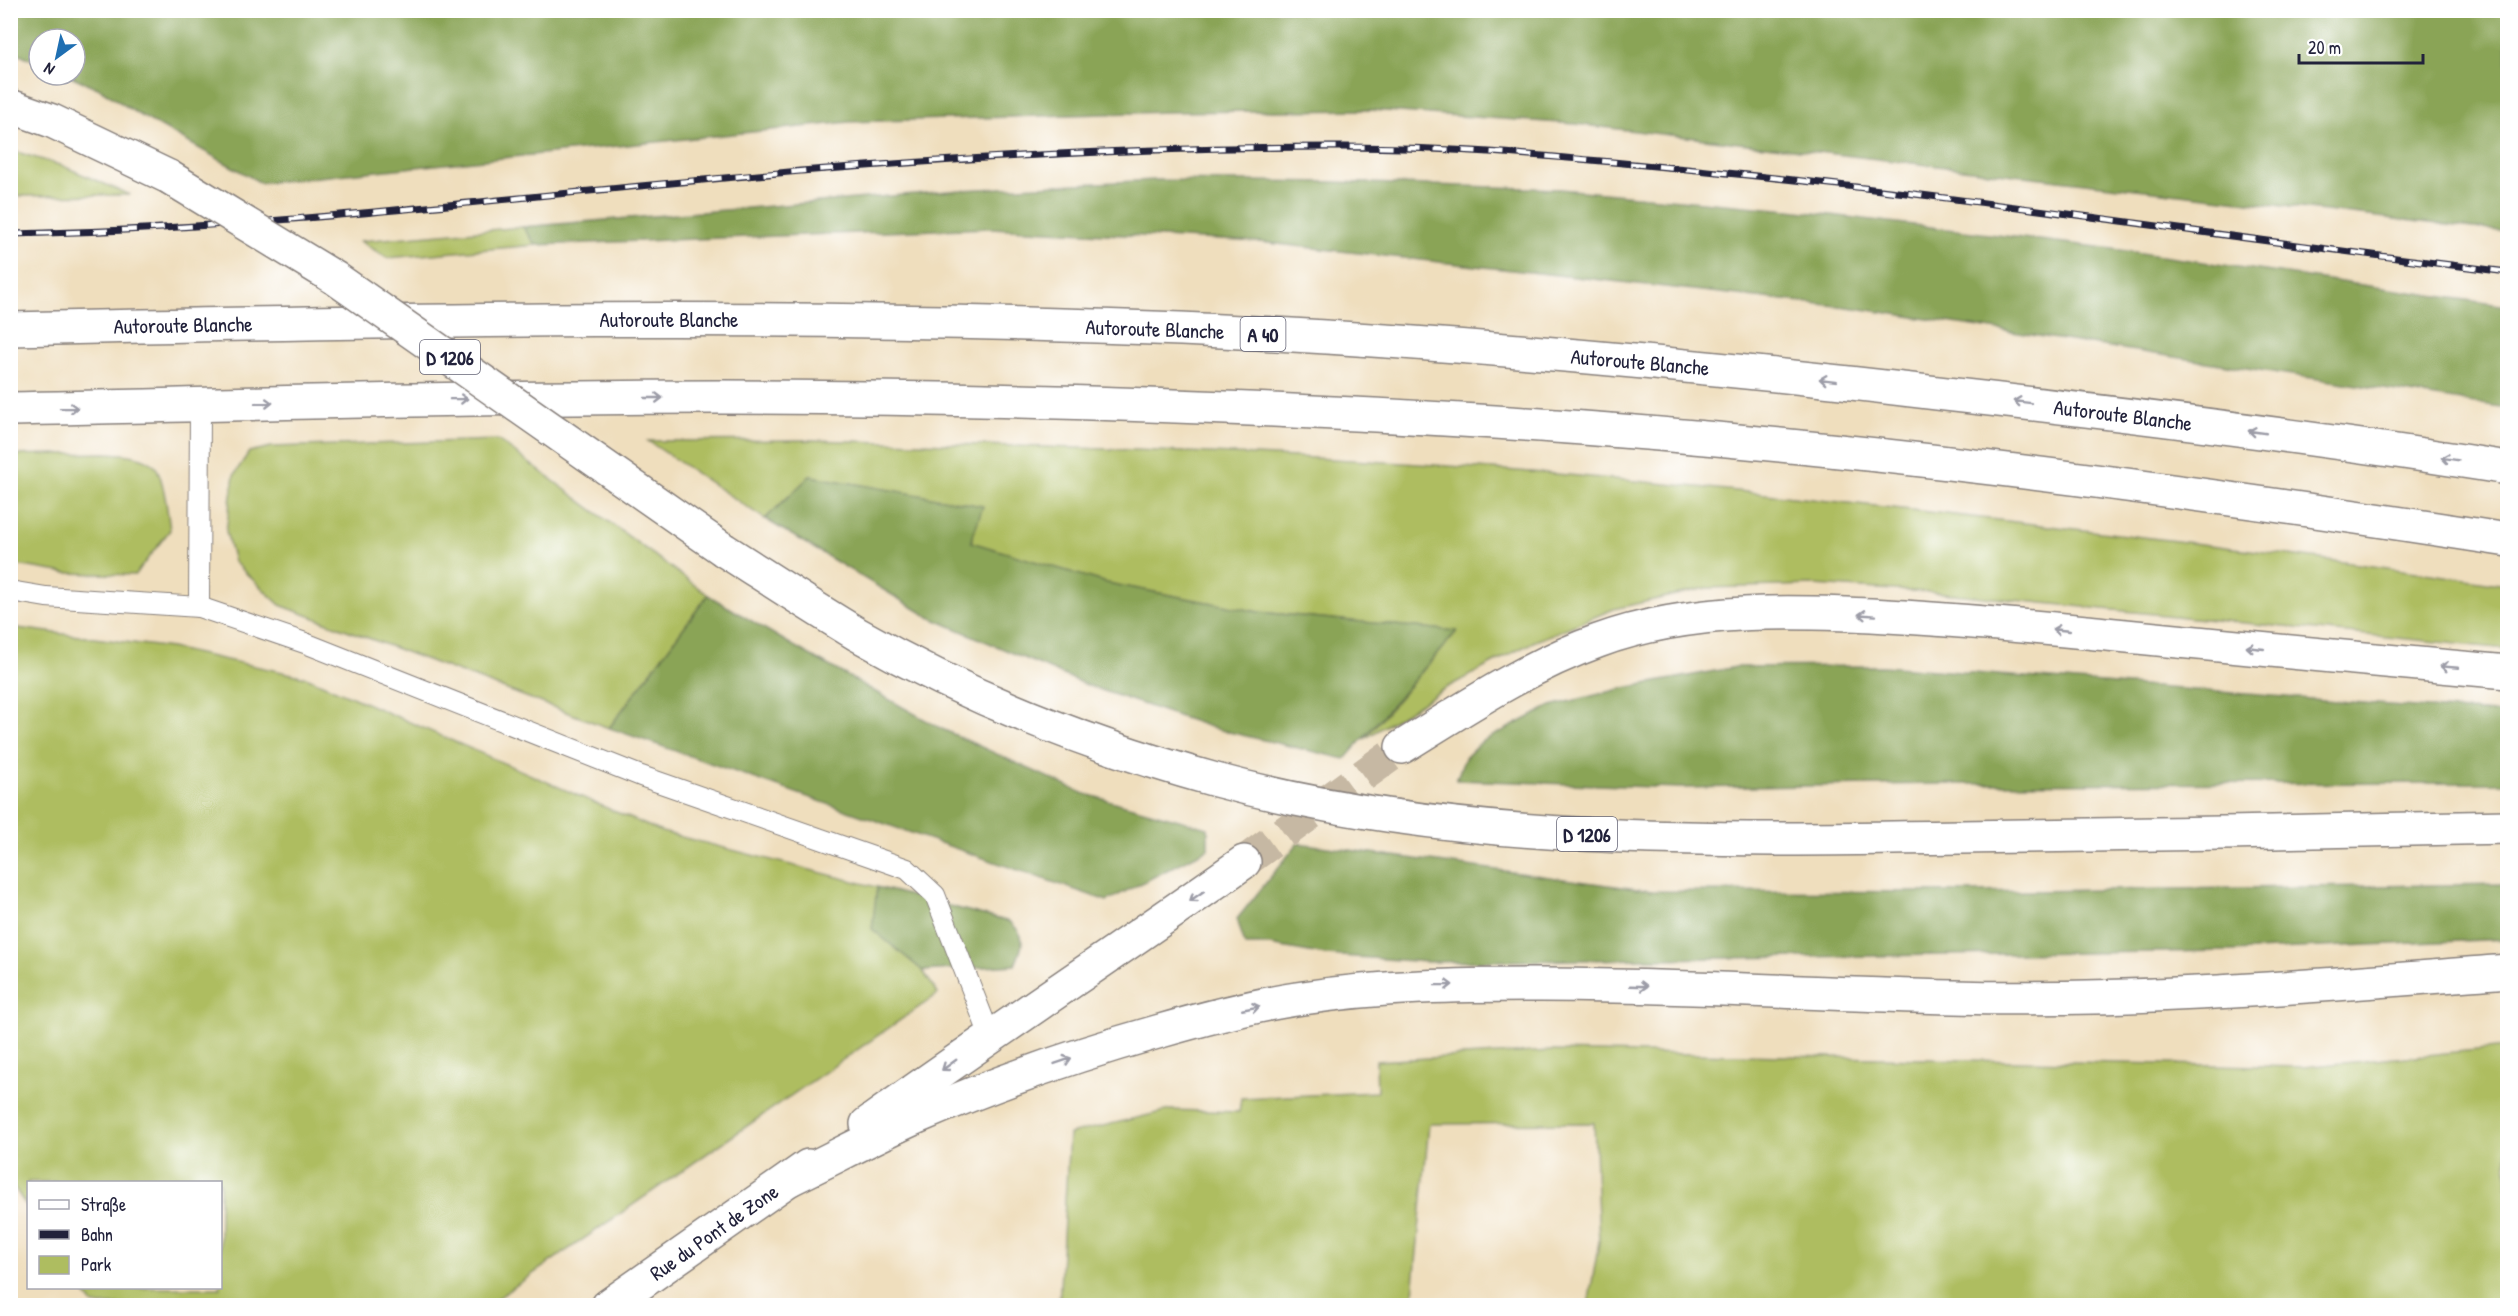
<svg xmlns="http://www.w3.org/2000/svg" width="2518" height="1316" viewBox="0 0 2518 1316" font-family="'Patrick Hand',sans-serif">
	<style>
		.green { fill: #aebd60; stroke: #68704e; stroke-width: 1.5 }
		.forest { fill: #8aa456; stroke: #566348; stroke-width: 1.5 }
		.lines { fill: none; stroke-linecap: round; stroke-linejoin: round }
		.primary-tunnel { stroke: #c6b8a3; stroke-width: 33; stroke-dasharray: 33 16; stroke-linecap: butt }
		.service-casing { stroke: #88807c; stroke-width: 22 }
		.primary-casing { stroke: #88807c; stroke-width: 36 }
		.motorway-casing { stroke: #88807c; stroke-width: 36 }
		.service { stroke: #fff; stroke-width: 20 }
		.primary { stroke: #fff; stroke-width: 33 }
		.motorway { stroke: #fff; stroke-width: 33 }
		.rail-casing { stroke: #22223b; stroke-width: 7 }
		.rail { stroke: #fff; stroke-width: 4.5; stroke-dasharray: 14; stroke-linecap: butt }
		.primary-bridge-casing { stroke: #88807c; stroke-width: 36; stroke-linecap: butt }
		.primary-bridge { stroke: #fff; stroke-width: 33 }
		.oneway { stroke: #9c9ca7 }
		.labels { text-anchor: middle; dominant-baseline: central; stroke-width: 4.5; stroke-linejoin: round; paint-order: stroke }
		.shield { fill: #fff; stroke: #646476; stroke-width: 1.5 }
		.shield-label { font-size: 20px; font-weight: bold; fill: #22223b }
		.street-label { font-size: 21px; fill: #22223b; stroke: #fff }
	</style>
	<rect width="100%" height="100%" fill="#fff"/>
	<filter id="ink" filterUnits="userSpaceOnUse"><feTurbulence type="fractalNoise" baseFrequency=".0167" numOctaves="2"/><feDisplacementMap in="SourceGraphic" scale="12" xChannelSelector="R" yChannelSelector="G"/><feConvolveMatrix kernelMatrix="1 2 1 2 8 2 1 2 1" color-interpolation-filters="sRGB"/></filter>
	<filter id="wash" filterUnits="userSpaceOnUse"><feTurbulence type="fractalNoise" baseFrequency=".008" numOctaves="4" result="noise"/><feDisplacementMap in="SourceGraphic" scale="24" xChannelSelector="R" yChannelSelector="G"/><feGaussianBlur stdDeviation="1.35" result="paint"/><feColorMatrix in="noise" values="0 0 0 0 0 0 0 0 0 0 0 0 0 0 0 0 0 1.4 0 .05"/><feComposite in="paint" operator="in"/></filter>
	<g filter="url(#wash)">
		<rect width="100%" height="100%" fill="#efdebd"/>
		<g class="green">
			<polygon points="10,150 63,166 130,195 11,196"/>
			<polygon points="523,227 536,245 387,258 360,241"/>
			<polygon points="498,440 708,595 609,728 280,605 234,562 226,531 234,475 249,452 271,447"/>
			<path d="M813,440C1052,447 1292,453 1531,472C1695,485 1860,504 2024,523C2186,542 2347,561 2507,585V649L1943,593L1814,585L1706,588L1614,609L1533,642L1444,689L1364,739L1457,631L1259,612L1107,583L970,542L982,506L810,476L765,519L648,441Z"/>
			<path d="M105,453C120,454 144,454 155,466C164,476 168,516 170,530L135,575L66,573L11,564V455Z"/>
			<polygon points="10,627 171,648 306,677 662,832 877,887 873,929 923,971 938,994 488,1305 93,1305 81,1288 220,1288 220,1182 28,1182 28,1209 11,1182"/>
			<polygon points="2507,1047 2507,1305 1588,1305 1599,1242 1594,1123 1429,1124 1412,1305 1059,1305 1069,1134 1170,1110 1239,1112 1241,1098 1377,1092 1376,1061 1552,1051 2303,1067"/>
		</g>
		<g class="forest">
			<polygon points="11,10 2507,11 2507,232 1575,124 1370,110 1167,112 849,122 261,183 138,114 100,89 68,75 75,75 75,39 39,39 39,63 11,50"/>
			<polygon points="1155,180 1333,182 1560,189 1789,210 2106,248 2507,306 2507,408 1855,308 1259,242 990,228 536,245 523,227 961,190"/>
			<polygon points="810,476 983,506 971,542 1107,583 1259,612 1457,631 1345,759 1216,729 1089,686 929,617 765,519"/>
			<polygon points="708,595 792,645 940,728 1082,793 1208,828 1208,849 1107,901 609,728"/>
			<polygon points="1883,666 2507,714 2507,783 1939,784 1680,788 1456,780 1465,758 1481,742 1551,706 1624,688 1736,667"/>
			<polygon points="1298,843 1652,891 1971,892 2507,884 2507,939 2231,951 1428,962 1326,955 1270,945 1245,945 1237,919"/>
			<path d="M877,887L1010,922C1028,938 1023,945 1015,965L923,971L872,929Z"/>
		</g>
	</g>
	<g filter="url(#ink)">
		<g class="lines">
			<polyline class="primary-tunnel" points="1244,862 1402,747"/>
			<g class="service-casing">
				<g id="service">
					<polyline points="10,591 46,597 199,607 305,643 641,776 907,869 935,895 990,1036"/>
					<polyline points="199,607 200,405"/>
				</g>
			</g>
			<g class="primary-casing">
				<g id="primary">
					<polyline points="10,106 52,121 169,177"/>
					<path d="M724,550C768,578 812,607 857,634C969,698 1092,746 1216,780C1455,845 1716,841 1961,837C2143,834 2326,832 2508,827"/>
					<path d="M1402,747C1465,708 1528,666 1598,641C1692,606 1805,611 1904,617C1965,621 2025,626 2086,632C2227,646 2367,660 2508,672"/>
					<path d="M867,1124C992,1034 1120,950 1244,862"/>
					<path d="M790,1179C832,1159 874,1136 917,1117C995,1083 1075,1055 1157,1032C1205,1018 1253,1005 1303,998C1382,986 1460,985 1540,985C1678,985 1816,994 1954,997C2138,1002 2323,985 2508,971"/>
					<polyline points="608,1306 808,1166"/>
				</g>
			</g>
			<g class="motorway-casing">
				<g id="motorway">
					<path d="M10,329C401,320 791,313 1181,329C1437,341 1692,364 1946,394C2134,415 2321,438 2508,468"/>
					<path d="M10,409C199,405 388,399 577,398C883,394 1190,403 1495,422C1833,443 2173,488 2508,540"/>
				</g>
			</g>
			<use href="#service" class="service"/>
			<use href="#primary" class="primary"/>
			<use href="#motorway" class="motorway"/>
			<g class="rail-casing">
				<path id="rail" d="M10,234C280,229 546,192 814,170C986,156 1158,147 1330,147C1456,146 1582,159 1707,171C1975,197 2241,240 2508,272"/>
			</g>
			<use href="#rail" class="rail"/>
			<g class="primary-bridge-casing">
				<polyline id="primary-bridge" points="169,177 335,278 724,550"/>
			</g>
			<use href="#primary-bridge" class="primary-bridge"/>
		</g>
		<defs><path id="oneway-shaft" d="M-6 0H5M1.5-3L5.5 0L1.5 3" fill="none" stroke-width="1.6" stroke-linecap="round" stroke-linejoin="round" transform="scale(1.5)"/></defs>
		<g class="oneway">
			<use href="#oneway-shaft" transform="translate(1828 380) rotate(-173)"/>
			<use href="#oneway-shaft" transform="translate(654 398)"/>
			<use href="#oneway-shaft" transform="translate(459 399) rotate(-1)"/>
			<use href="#oneway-shaft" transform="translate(2022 402) rotate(-173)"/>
			<use href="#oneway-shaft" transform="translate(264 403) rotate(-1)"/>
			<use href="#oneway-shaft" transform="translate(69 408) rotate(-1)"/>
			<use href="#oneway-shaft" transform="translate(2257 432) rotate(-172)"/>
			<use href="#oneway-shaft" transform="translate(2450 459) rotate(-171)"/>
			<use href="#oneway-shaft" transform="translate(1867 615) rotate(-176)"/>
			<use href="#oneway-shaft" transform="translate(2061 630) rotate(-174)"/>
			<use href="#oneway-shaft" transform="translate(2255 648) rotate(-174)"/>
			<use href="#oneway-shaft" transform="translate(2449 667) rotate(-175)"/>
			<use href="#oneway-shaft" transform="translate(1197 896) rotate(145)"/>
			<use href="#oneway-shaft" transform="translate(1444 985) rotate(-1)"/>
			<use href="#oneway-shaft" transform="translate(1639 986) rotate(2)"/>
			<use href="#oneway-shaft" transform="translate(1251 1008) rotate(-11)"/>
			<use href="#oneway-shaft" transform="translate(1063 1061) rotate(-19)"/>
			<use href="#oneway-shaft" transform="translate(949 1065) rotate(144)"/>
		</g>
	</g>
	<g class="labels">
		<g class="shield">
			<rect x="1240.5" y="317" width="45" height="34" rx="4.5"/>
			<rect x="420" y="340" width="60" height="34" rx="4.5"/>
			<rect x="1557" y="817" width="60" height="34" rx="4.5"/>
		</g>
		<g class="shield-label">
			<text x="1263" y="334">A 40</text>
			<text x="450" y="357">D 1206</text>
			<text x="1587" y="834">D 1206</text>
		</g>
		<g class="street-label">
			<text x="669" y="319">Autoroute Blanche</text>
			<text transform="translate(183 325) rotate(-1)">Autoroute Blanche</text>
			<text transform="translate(1155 329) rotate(2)">Autoroute Blanche</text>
			<text transform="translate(1640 362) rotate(5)">Autoroute Blanche</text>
			<text transform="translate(2123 415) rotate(7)">Autoroute Blanche</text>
			<text transform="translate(714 1232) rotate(-35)">Rue du Pont de Zone</text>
		</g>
	</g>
	<rect width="2518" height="1316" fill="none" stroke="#fff" stroke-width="36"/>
	<rect x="27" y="1181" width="195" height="108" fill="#ffffff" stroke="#a7a7b1" stroke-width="1.5"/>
	<rect x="39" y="1200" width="30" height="9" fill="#ffffff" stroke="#a7a7b1" stroke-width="1.5"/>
	<text x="81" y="1211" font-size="18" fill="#22223b">Straße</text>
	<rect x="39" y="1230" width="30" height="9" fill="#22223b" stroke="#a7a7b1" stroke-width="1.5"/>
	<text x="81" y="1241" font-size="18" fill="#22223b">Bahn</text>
	<rect x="39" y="1256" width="30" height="18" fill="#aebd60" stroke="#a7a7b1" stroke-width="1.5"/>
	<text x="81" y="1271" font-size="18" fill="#22223b">Park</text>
	<g transform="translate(57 57) rotate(213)"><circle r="28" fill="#ffffff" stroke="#a7a7b1" stroke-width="1.5"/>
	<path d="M0-4.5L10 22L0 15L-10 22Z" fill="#1f6fb2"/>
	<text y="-9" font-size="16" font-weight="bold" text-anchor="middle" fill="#22223b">N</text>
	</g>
	<path d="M2299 54v9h124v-9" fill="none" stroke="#22223b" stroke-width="3"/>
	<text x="2308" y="54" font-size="18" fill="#22223b" stroke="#ffffff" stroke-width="4.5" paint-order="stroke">20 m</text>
</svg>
